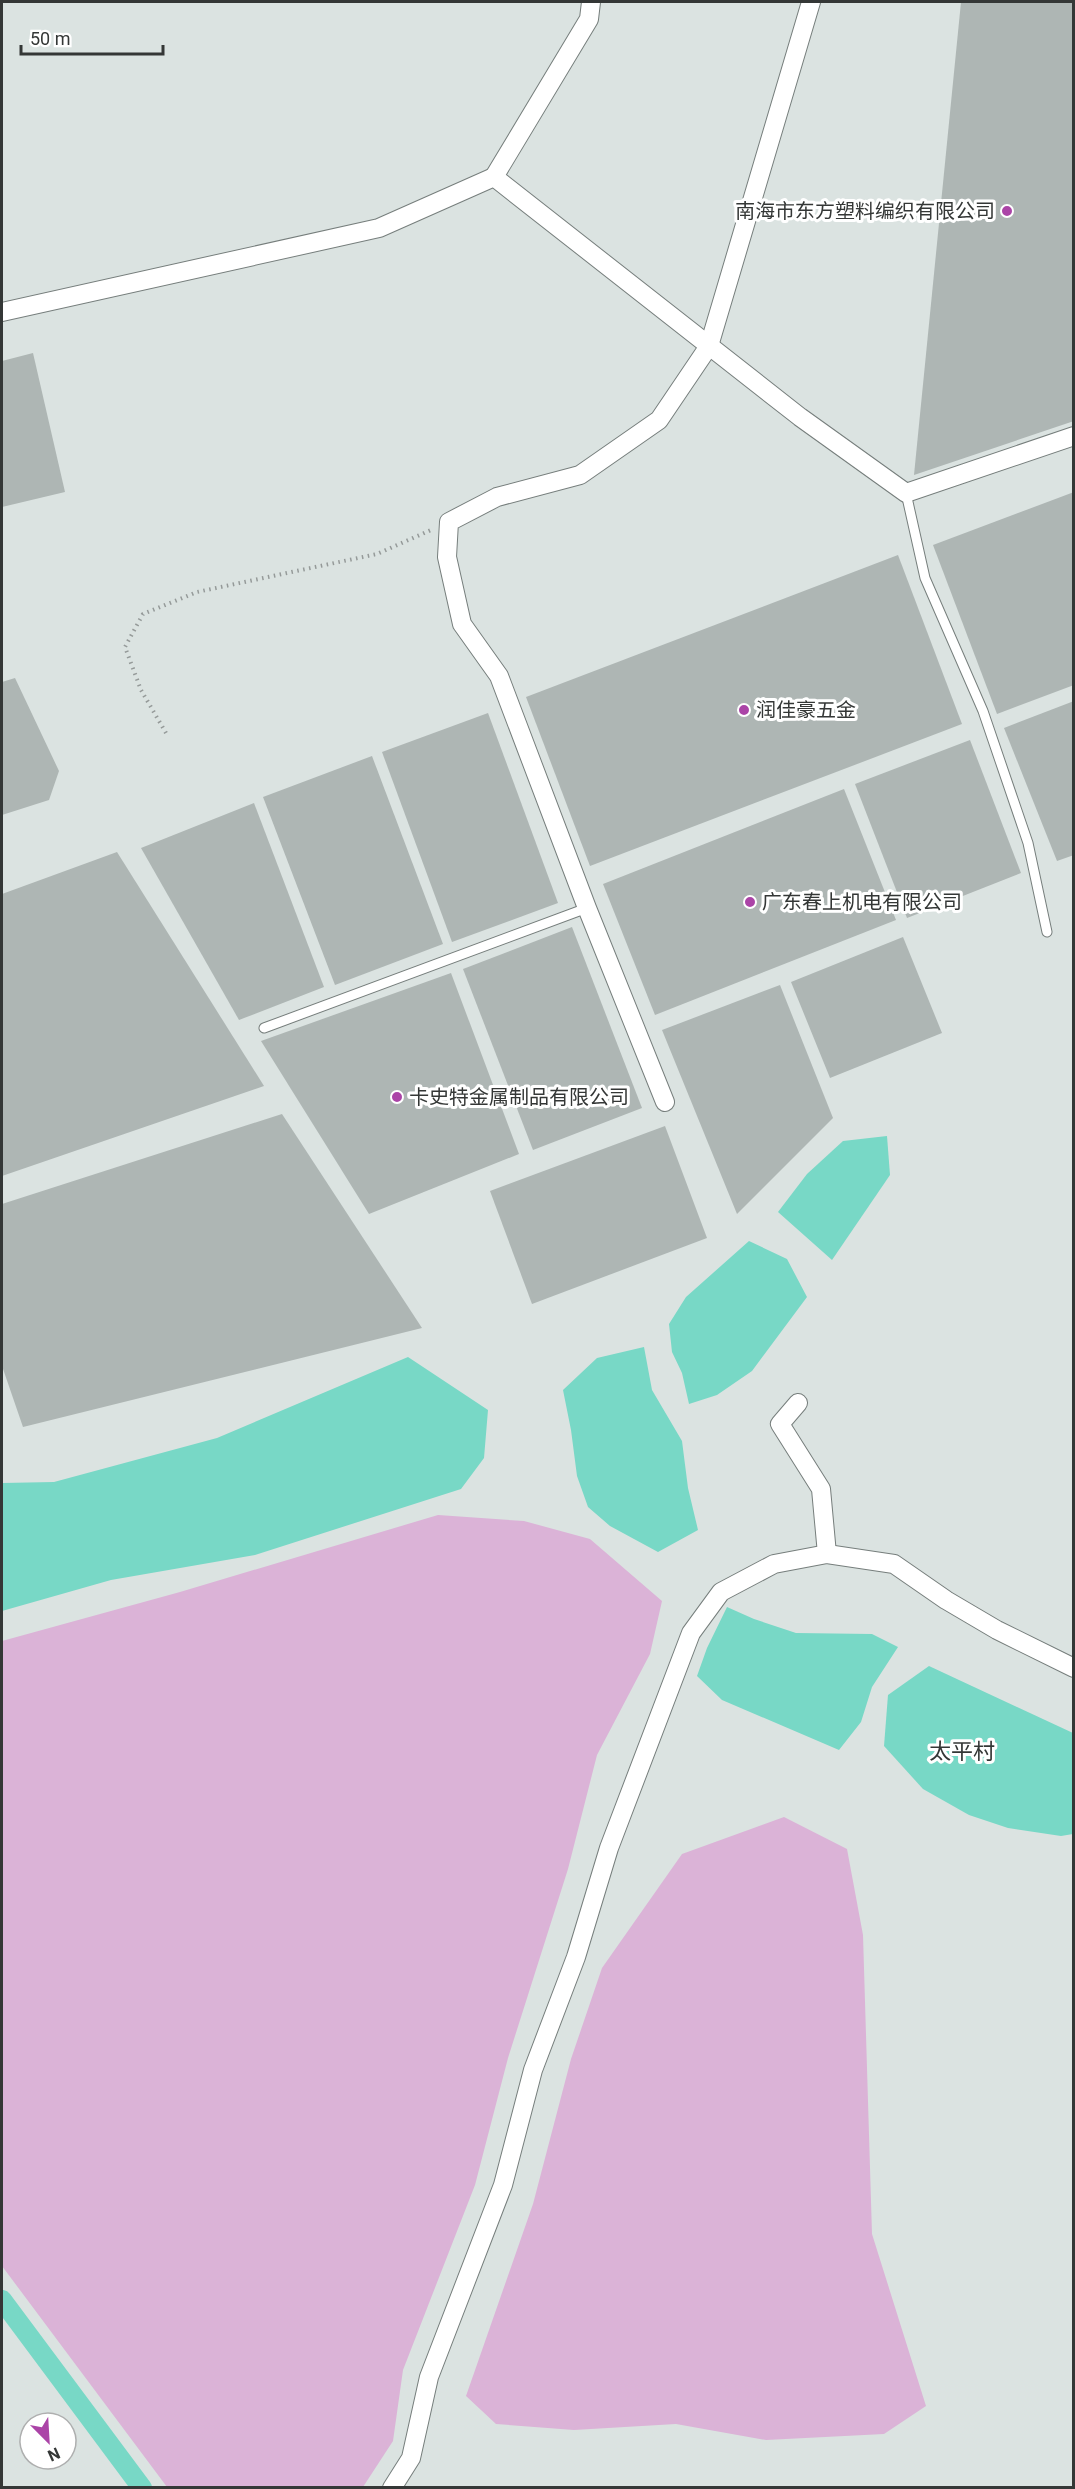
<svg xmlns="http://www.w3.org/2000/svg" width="1075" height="2489" viewBox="0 0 1075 2489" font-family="Roboto,'Noto Sans SC',sans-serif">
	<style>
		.green { fill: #dbb3d7 }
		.water { fill: #78d8c6 }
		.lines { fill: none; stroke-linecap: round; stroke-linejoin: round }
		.canal { stroke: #78d8c6; stroke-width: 20 }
		.building { fill: #aeb6b4 }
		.service-casing { stroke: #767e7c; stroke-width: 11 }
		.minor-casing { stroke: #767e7c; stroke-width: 20 }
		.path { stroke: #959a99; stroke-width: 4; stroke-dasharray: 1.5 4.5; stroke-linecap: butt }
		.service { stroke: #fff; stroke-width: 9 }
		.minor { stroke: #fff; stroke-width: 18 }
		.poi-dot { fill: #ab44a7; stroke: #fff; stroke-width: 2 }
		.labels { text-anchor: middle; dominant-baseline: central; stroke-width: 6; stroke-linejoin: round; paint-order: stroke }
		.poi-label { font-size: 20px; fill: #343736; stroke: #fff; text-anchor: start }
		.quarter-label { font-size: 22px; fill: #343736; stroke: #fff }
	</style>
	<rect width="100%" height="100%" fill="#dbe3e1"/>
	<g class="green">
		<polygon points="438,1515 524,1521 590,1539 662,1601 650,1654 597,1755 568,1869 508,2058 475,2185 403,2370 393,2441 363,2487 167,2487 2,2266 2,1641 180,1592"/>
		<polygon points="784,1817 847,1849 863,1935 872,2234 926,2406 884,2434 766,2440 676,2424 574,2430 496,2424 466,2396 533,2204 571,2059 602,1968 682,1854"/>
	</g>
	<g class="water">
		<polygon points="887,1136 890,1175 832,1260 778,1212 807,1174 843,1141"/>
		<polygon points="749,1241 787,1259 807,1297 752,1371 717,1395 689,1404 682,1373 672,1352 669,1324 686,1297"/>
		<polygon points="644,1347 652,1390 682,1441 688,1488 698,1530 658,1552 610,1526 588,1507 577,1476 571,1430 563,1390 597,1358"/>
		<polygon points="408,1357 488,1410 484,1458 461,1489 255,1555 111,1580 2,1611 2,1483 54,1482 217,1438"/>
		<polygon points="727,1607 754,1619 796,1633 872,1634 898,1647 872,1687 861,1722 839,1750 722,1700 697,1676 707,1648"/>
		<polygon points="929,1666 1073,1733 1073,1834 1061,1836 1008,1828 969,1815 923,1789 884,1746 888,1695"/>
	</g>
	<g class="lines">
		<polyline class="canal" points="2,2300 142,2488"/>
	</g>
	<g class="building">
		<polygon points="961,2 1074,2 1074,421 914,475"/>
		<polygon points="33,353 65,492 2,507 2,361"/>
		<polygon points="1074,492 1074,685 997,714 933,545"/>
		<polygon points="898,555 962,724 590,866 526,697"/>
		<polygon points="15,678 59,771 49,800 2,815 2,682"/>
		<polygon points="1074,701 1074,855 1057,861 1004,728"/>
		<polygon points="488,713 558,903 452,942 382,752"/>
		<polygon points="970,740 1021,873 907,918 855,784"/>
		<polygon points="372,756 443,944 335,985 263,797"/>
		<polygon points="844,789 896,920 655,1015 603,884"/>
		<polygon points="254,803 324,987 239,1020 141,848"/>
		<polygon points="117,852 264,1086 2,1176 2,894"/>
		<polygon points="572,927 642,1108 533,1150 463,969"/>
		<polygon points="903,937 942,1033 830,1078 791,982"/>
		<polygon points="451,973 519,1154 369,1214 261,1041"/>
		<polygon points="780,985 833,1118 737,1214 662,1030"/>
		<polygon points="282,1114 422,1328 23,1427 2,1366 2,1204"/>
		<polygon points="665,1126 707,1238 532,1304 490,1191"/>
	</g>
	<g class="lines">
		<g class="service-casing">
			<g id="service">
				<polyline points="906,493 925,578 983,711 1028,843 1047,932"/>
				<polyline points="264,1028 587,908"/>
			</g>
		</g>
		<g class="minor-casing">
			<g id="minor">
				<polyline points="494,177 589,19 591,2"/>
				<polyline points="2,312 379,228 494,177 800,417 906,493 1074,436"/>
				<polyline points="665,1102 587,908 499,676 462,624 447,557 449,522 497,497 580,475 659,420 709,346 811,2"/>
				<polyline points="798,1403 780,1424 821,1489 827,1554"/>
				<polyline points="392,2488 411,2458 429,2377 503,2185 533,2070 576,1957 609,1848 691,1633 721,1592 774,1564 827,1554 894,1564 946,1600 997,1630 1074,1668"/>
			</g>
		</g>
		<polyline class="path" points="166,733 141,690 125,647 143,614 197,592 377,554 431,530"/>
		<use href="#service" class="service"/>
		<use href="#minor" class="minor"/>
	</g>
	<g class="poi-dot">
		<circle cx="1007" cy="211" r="6"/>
		<circle cx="744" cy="710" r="6"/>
		<circle cx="750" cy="902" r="6"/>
		<circle cx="397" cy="1097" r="6"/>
	</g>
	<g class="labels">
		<g class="poi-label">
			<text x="995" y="211" text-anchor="end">南海市东方塑料编织有限公司</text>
			<text x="756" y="710">润佳豪五金</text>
			<text x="762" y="902">广东春上机电有限公司</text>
			<text x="409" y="1097">卡史特金属制品有限公司</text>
		</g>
		<g class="quarter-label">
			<text x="962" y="1751">太平村</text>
		</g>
	</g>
	<rect width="1075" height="2489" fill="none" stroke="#343736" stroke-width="6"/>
	<g transform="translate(48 2441) rotate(156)"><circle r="28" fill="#ffffff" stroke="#aeafaf" stroke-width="1.5"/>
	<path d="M0-4.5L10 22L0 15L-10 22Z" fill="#ab44a7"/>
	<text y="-9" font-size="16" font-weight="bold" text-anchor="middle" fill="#343736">N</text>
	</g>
	<path d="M21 45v9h142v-9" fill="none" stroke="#343736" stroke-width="3"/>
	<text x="30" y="45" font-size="18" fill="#343736" stroke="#ffffff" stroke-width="4.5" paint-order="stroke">50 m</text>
</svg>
